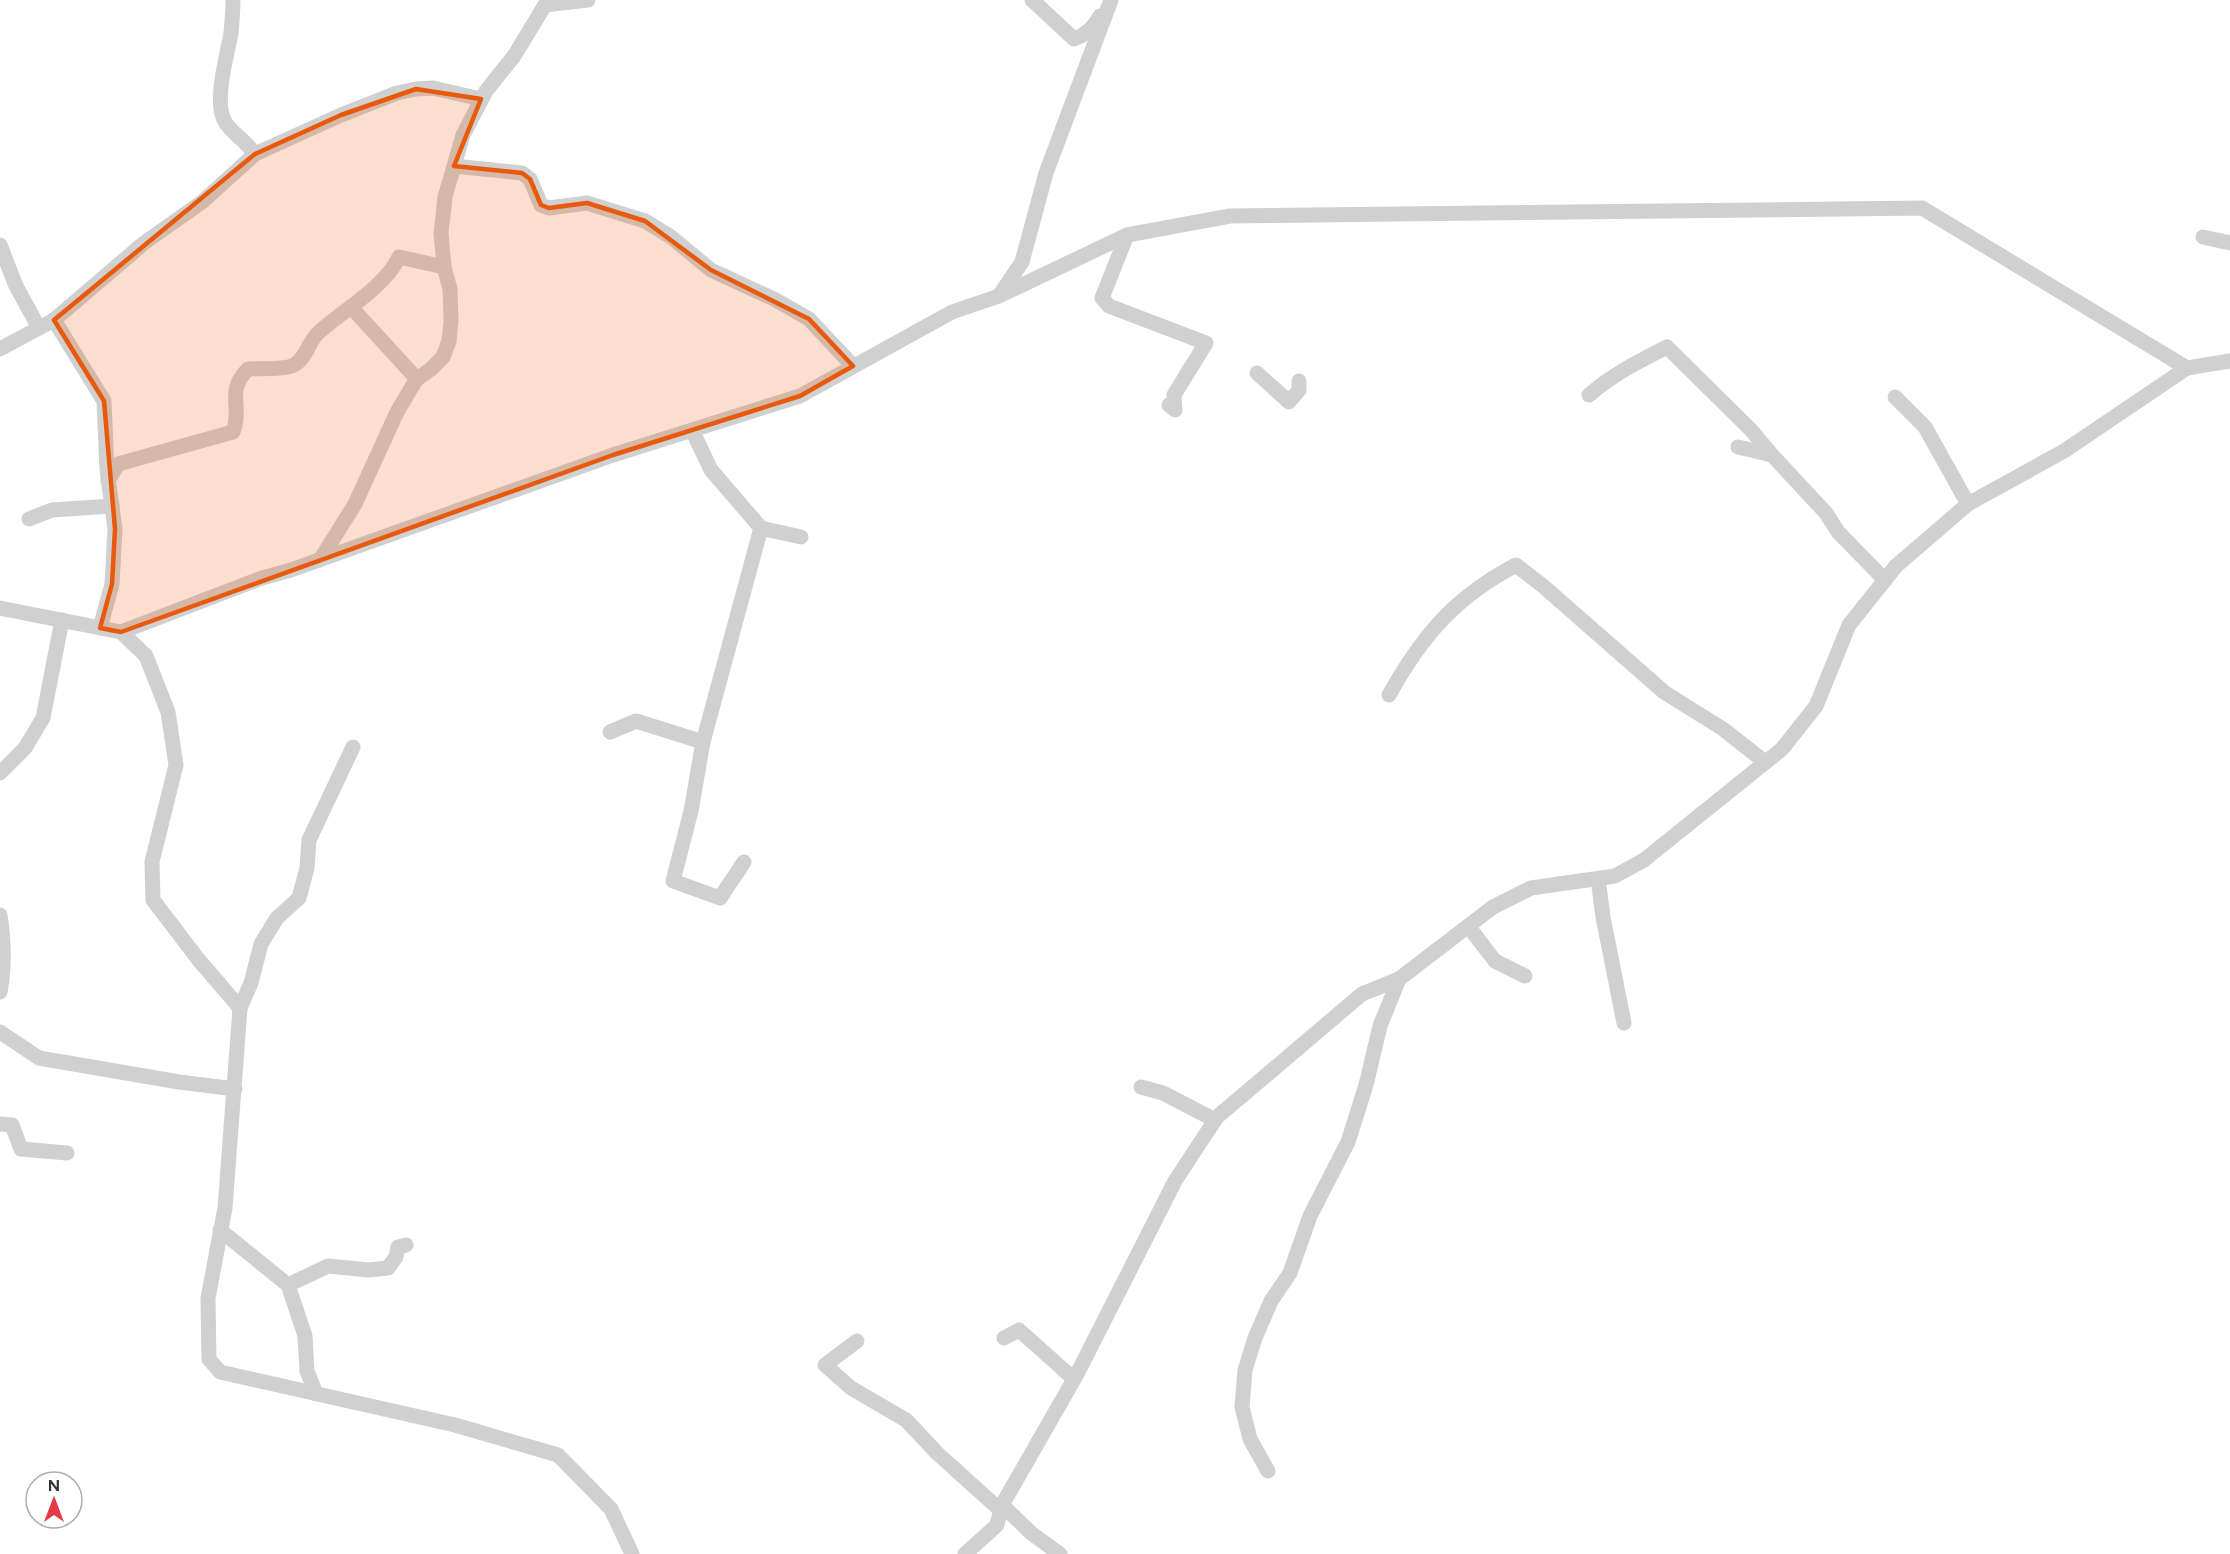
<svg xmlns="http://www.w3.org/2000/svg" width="2230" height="1554" viewBox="0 0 2230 1554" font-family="Figtree,sans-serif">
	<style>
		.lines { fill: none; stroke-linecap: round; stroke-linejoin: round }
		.minor { stroke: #d0d0d0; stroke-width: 15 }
		.marked { fill: #e8590c; fill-opacity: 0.2; stroke: #e8590c; stroke-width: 4.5; stroke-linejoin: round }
	</style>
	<rect width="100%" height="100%" fill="#fff"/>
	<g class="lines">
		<g class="minor">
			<path d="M233,0C233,11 232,22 231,33C227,56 214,99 224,120C228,130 247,142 255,154"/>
			<path d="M1032,0L1074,39C1086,35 1094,27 1100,16"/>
			<polyline points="545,5 588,0"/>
			<polyline points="454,166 522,173 530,179 541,205 549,208 587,203 645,221 671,237 711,270 774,299 809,319 853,366"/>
			<polyline points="1127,235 1102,298 1109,306 1206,343 1174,395 1175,410 1169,405"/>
			<polyline points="2203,237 2230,243"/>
			<polyline points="0,245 16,286 39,328"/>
			<polyline points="999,296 1022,262 1046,173 1111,0"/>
			<polyline points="351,307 417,379"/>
			<polyline points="54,320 104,401 107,470 115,529 112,584 100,628"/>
			<polyline points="0,349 54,320 144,243 202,202 255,154 341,115 397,93 416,89 433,88 481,99"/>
			<polyline points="1257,373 1289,402 1299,390 1299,381"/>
			<path d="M1589,395C1612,375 1639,361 1667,347L1751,430L1772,455"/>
			<polyline points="1895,397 1925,427 1968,504"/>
			<polyline points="692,430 711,470 761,528 801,537"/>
			<polyline points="1738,447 1772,455 1826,513 1838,532 1885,580"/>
			<path d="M108,481L118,464L233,432C243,407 225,392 248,369C259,368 285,370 294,365C307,358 308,342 318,333C342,311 385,287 399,257L444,267"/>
			<polyline points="29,519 52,510 112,506"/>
			<polyline points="320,560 355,504 397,412 416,380 431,369 443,357 449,341 451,321 450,289 444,267 441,233 445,197 463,135 486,91 514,56 548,0"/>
			<polyline points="0,608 121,632 262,578 291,570 613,455 800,396 952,312 999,296 1127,235 1230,216 1922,208 2187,368 2230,361"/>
			<polyline points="121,632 146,656 168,712 176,765 152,862 153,900 198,959 240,1008"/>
			<path d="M1389,695C1422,636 1455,597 1516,565L1543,586L1664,692L1723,729L1765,762"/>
			<polyline points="610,732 636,721 703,742"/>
			<polyline points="353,747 309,840 307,868 299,898 277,918 261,944 251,983 240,1008 225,1208 208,1298 209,1359 220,1372 455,1425 558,1455 611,1509 632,1554"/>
			<polyline points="0,773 25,748 43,718 62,620"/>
			<polyline points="744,862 720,898 673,881 691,811 703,742 761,528"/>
			<polyline points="1598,879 1603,917 1624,1023"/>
			<path d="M0,915C4,941 5,966 0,992"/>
			<polyline points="1468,926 1495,961 1525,976"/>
			<polyline points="0,1032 39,1058 179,1082 235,1089"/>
			<polyline points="1141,1087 1163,1093 1215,1120"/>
			<polyline points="0,1124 12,1125 21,1149 67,1153"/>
			<polyline points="220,1230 288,1285 305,1336 307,1371 316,1394"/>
			<polyline points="288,1285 328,1266 369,1270 388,1268 396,1257 398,1247 406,1245"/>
			<polyline points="1004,1338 1019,1330 1074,1379"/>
			<polyline points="857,1341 825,1365 851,1388 906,1420 937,1453 999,1509"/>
			<polyline points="1268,1471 1250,1439 1242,1407 1245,1370 1255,1338 1271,1301 1290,1273 1310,1216 1348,1142 1366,1085 1380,1026 1399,979"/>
			<polyline points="1002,1505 1031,1533 1060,1554"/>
			<polyline points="965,1554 997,1525 1002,1505 1077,1374 1175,1181 1217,1117 1362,994 1399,979 1493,907 1531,888 1615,876 1644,860 1782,749 1816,706 1849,625 1896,566 1968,504 2064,451 2187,368"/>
		</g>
	</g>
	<path class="marked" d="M416,89L481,99L454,166L522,173L530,179L541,205L549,208L587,203L645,221L711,270L809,319L853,366L800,396L613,455L121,632L100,628L112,584L115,529L104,401L54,320L255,154L341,115Z"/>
	<g transform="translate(54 1500)"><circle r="28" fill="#ffffff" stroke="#adadad" stroke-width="1.5"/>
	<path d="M0-4.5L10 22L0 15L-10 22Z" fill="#e63946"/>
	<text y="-9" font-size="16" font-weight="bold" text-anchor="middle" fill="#333333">N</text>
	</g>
</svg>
